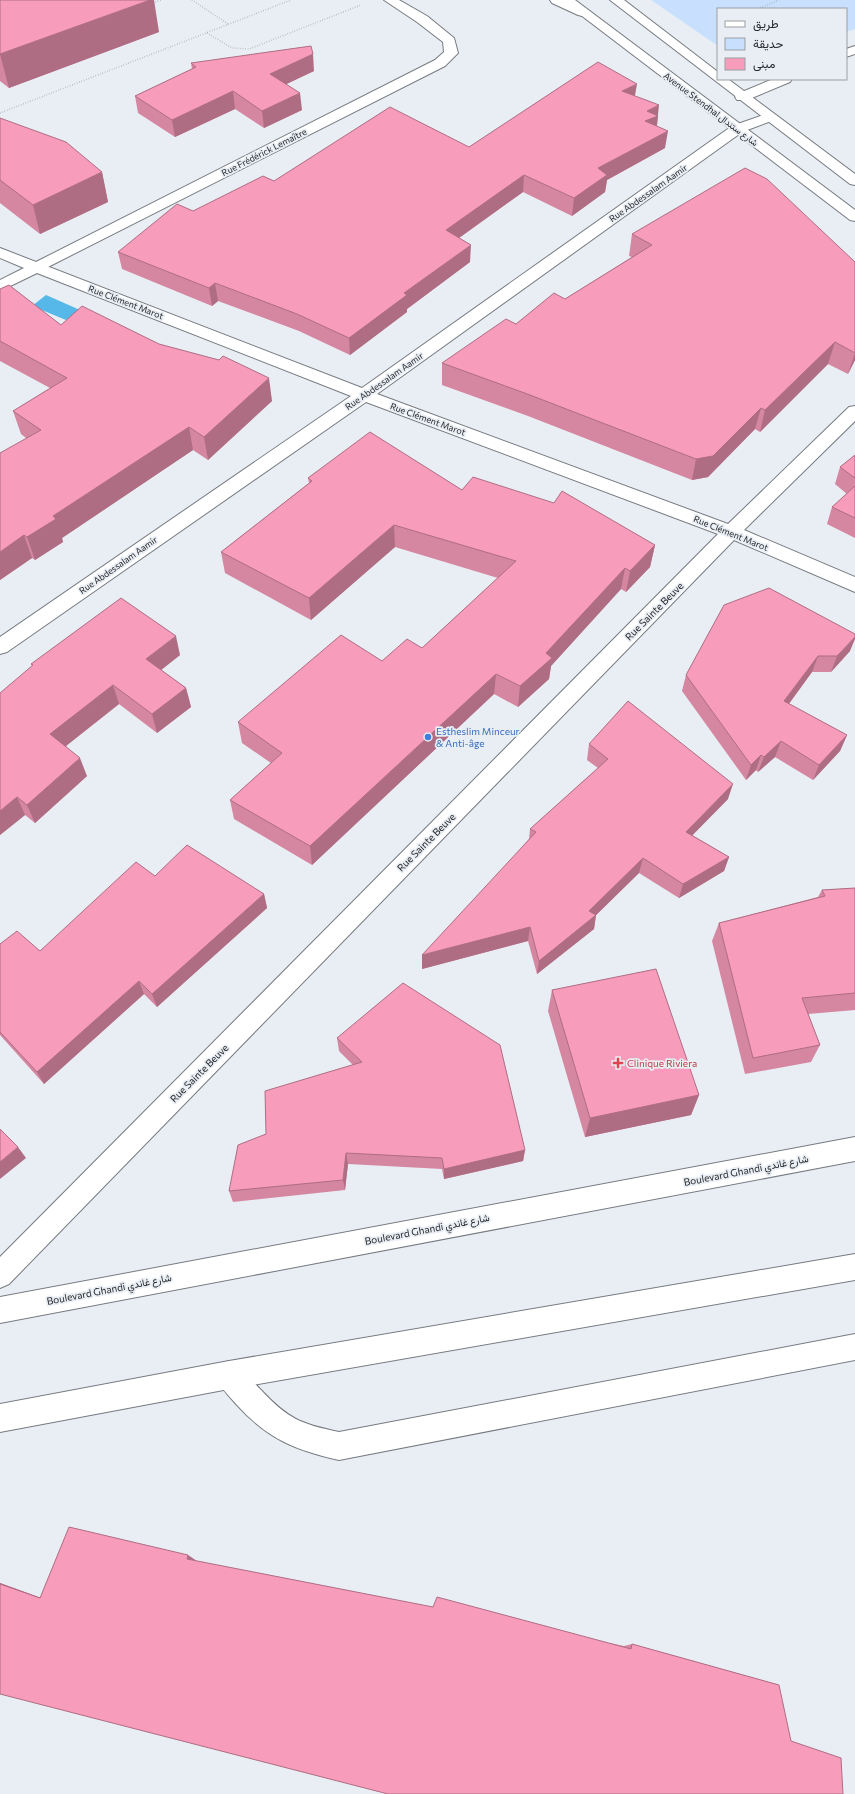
<svg xmlns="http://www.w3.org/2000/svg" width="855" height="1794" viewBox="0 0 855 1794" font-family="Commissioner,Vazirmatn,sans-serif">
	<style>
		.green { fill: #c8dffd }
		.water { fill: #55b8e8 }
		.lines { fill: none; stroke-linecap: round; stroke-linejoin: round }
		.lane-casing { stroke: #767b81; stroke-width: 2 }
		.street-casing { stroke: #767b81; stroke-width: 2 }
		.secondary-casing { stroke: #767b81; stroke-width: 2 }
		.primary-casing { stroke: #767b81; stroke-width: 2 }
		.path { stroke: #989ba0; stroke-width: 1.5; stroke-dasharray: 0.5 2; stroke-linecap: butt }
		.lane { fill: #fff; fill-rule: evenodd }
		.street { fill: #fff; fill-rule: evenodd }
		.secondary { fill: #fff; fill-rule: evenodd }
		.primary { fill: #fff; fill-rule: evenodd }
		.wall { fill: #d586a1 }
		.shaded-wall { fill: #ae6d83 }
		.building { fill: #f89cbb; stroke: #ae6d83 }
		.shop-dot { fill: #3f7fe0; stroke: #e9eef4; stroke-width: 1.5 }
		.health-dot { fill: #e0444e; stroke: #e9eef4; stroke-width: 1.5 }
		.labels { text-anchor: middle; dominant-baseline: central; stroke-width: 3.5; stroke-linejoin: round; paint-order: stroke }
		.far-street-label { font-size: 9px; fill: #27282b; stroke: #e9eef4 }
		.street-label { font-size: 10px; fill: #27282b; stroke: #e9eef4 }
		.shop-label { font-size: 10px; fill: #366cbe; stroke: #e9eef4; text-anchor: start }
		.health-label { font-size: 10px; fill: #be3a42; stroke: #e9eef4; text-anchor: start }
	</style>
	<rect width="100%" height="100%" fill="#e9eef4"/>
	<polygon class="green" points="651,0 855,0 855,29 846,32 846,9 718,9 718,46"/>
	<polygon class="water" points="46,295 80,310 66,320 32,306"/>
	<g class="lines">
		<g class="lane-casing">
			<g id="lane">
				<polygon points="384,0 399,0 427,16 454,38 458,53 445,66 42,270 32,270 29,267 32,264 435,60 444,52 443,42 417,22"/>
				<polygon points="550,0 566,0 586,9 588,12 582,16 578,15 552,3"/>
				<polygon points="855,46 855,54 846,57 846,49"/>
				<polygon points="773,79 792,79 790,82 747,100 737,100 735,97 737,94"/>
				<path d="M855,1334V1360L339,1460C295,1450 268,1439 237,1405C229,1396 220,1387 215,1375L219,1365L229,1361C243,1367 251,1380 261,1390C288,1419 301,1424 339,1432Z"/>
			</g>
		</g>
		<g class="street-casing">
			<polygon id="street" points="769,113 774,114 776,117 774,120 742,132 377,394 728,524 849,407 855,406 855,421 744,530 855,577 855,592 734,540 9,1284 0,1288 0,1257 718,534 366,402 7,652 0,654 0,637 351,396 37,273 0,291 0,280 24,268 0,258 0,248 362,388 732,126"/>
		</g>
		<g class="secondary-casing">
			<g id="secondary">
				<polygon points="561,0 575,0 855,210 855,221 850,220"/>
				<polygon points="610,0 624,0 718,72 718,79 728,79 855,174 855,185 850,184"/>
			</g>
		</g>
		<g class="primary-casing">
			<g id="primary">
				<polygon points="855,1137 855,1161 0,1323 0,1297"/>
				<polygon points="855,1254 855,1280 229,1389 0,1432 0,1404 229,1361"/>
			</g>
		</g>
		<g class="path">
			<polyline points="192,0 228,24"/>
			<polyline points="153,3 161,0"/>
			<polyline points="758,9 779,0"/>
			<polyline points="207,33 232,48 249,49 361,5"/>
			<polyline points="0,113 291,0"/>
		</g>
		<use href="#lane" class="lane"/>
		<use href="#street" class="street"/>
		<use href="#secondary" class="secondary"/>
		<use href="#primary" class="primary"/>
	</g>
	<g class="wall">
		<polygon points="0,0 159,32 9,88 0,81"/>
		<polygon points="191,63 314,71 286,84 302,110 264,128 235,109 175,137 138,113 135,96 192,69"/>
		<polygon points="635,96 658,116 657,126 665,148 607,180 605,192 572,216 523,192 459,238 470,262 407,309 407,312 350,355 299,331 218,301 212,306 122,269 118,252 193,211 274,181 469,147"/>
		<polygon points="0,118 102,172 108,202 40,234 0,203"/>
		<polygon points="632,234 855,262 855,360 848,374 828,364 760,432 755,429 708,477 692,480 528,416 442,385 442,363 565,299 632,257 629,256"/>
		<polygon points="0,289 61,325 272,401 208,460 193,450 62,538 63,542 35,560 32,558 0,580 26,438 21,434 13,411 50,388 0,361"/>
		<polygon points="855,455 855,538 827,524 832,507 847,494 835,484 840,467"/>
		<polygon points="308,478 462,490 655,545 650,567 626,592 621,589 551,666 549,679 518,707 494,694 312,865 234,819 230,800 271,763 242,743 238,722 382,661 422,648 498,578 395,547 311,620 225,573 221,552 309,483"/>
		<polygon points="850,651 831,672 812,672 789,704 847,735 840,751 813,780 775,757 758,772 756,770 746,780 682,691 686,675"/>
		<polygon points="180,655 161,670 186,688 191,707 157,733 119,704 66,746 87,776 35,823 25,815 0,835 32,666 31,664"/>
		<polygon points="589,744 728,799 692,835 729,857 724,871 679,898 639,873 596,915 594,929 537,974 528,941 422,969 529,839 530,829 598,768 587,760"/>
		<polygon points="155,876 264,894 267,908 157,1007 144,994 44,1084 0,1035 0,944 40,951"/>
		<polygon points="855,888 855,1010 808,1014 820,1045 811,1062 745,1074 712,941 719,923 818,897 822,890"/>
		<polygon points="552,990 699,1095 691,1115 585,1137 548,1011"/>
		<polygon points="337,1038 525,1150 523,1161 444,1179 442,1169 348,1164 345,1190 233,1202 229,1191 266,1134 353,1065 339,1051"/>
		<polygon points="196,1561 624,1646 632,1644 779,1685 0,1694 0,1583 41,1598"/>
	</g>
	<g class="shaded-wall">
		<polygon points="150,0 154,0 159,32 9,88 0,54"/>
		<polygon points="313,54 314,71 272,91 270,74"/>
		<polygon points="637,84 634,101 622,91"/>
		<polygon points="233,91 235,109 175,137 172,120"/>
		<polygon points="300,93 302,110 264,128 262,111"/>
		<polygon points="659,105 656,133 642,138 647,111"/>
		<polygon points="668,131 665,148 607,180 605,192 572,216 574,198 598,168"/>
		<polygon points="102,172 108,202 40,234 33,205"/>
		<polygon points="524,175 523,192 445,248 446,230"/>
		<polygon points="471,245 470,262 407,309 407,312 350,355 349,338 404,293"/>
		<polygon points="215,283 218,301 212,306 209,288"/>
		<polygon points="835,342 828,364 760,432 765,410"/>
		<polygon points="855,353 855,360 848,374"/>
		<polygon points="269,378 272,401 208,460 204,437"/>
		<polygon points="761,408 755,429 708,477 692,480 696,459"/>
		<polygon points="189,427 193,450 62,538 63,542 35,560 27,537 53,516"/>
		<polygon points="394,525 395,547 311,620 309,598"/>
		<polygon points="24,535 32,558 0,580 0,552"/>
		<polygon points="655,545 650,567 626,592 630,571"/>
		<polygon points="625,568 621,589 551,666 549,679 518,707 520,686 546,653"/>
		<polygon points="176,636 180,655 151,678 146,659"/>
		<polygon points="855,637 855,639 850,651 831,672 837,656"/>
		<polygon points="818,656 812,672 779,717 784,701"/>
		<polygon points="496,674 494,694 312,865 310,846"/>
		<polygon points="113,685 119,704 57,753 50,734"/>
		<polygon points="186,688 191,707 157,733 152,714"/>
		<polygon points="847,735 840,751 813,780 819,765"/>
		<polygon points="781,741 775,757 758,772 764,757"/>
		<polygon points="761,755 756,770 746,780 751,765"/>
		<polygon points="80,758 87,776 35,823 27,805"/>
		<polygon points="733,784 728,799 682,846 686,832"/>
		<polygon points="17,797 25,815 0,835 0,811"/>
		<polygon points="729,857 724,871 679,898 683,884"/>
		<polygon points="643,858 639,873 590,921 596,915 594,929 537,974 539,961 589,911"/>
		<polygon points="264,894 267,908 157,1007 152,994"/>
		<polygon points="530,927 528,941 422,969 422,955"/>
		<polygon points="139,981 144,994 44,1084 37,1072"/>
		<polygon points="699,1095 691,1115 585,1137 590,1118"/>
		<polygon points="18,1147 26,1158 0,1179 0,1162"/>
		<polygon points="525,1150 523,1161 444,1179 444,1169"/>
		<polygon points="346,1153 348,1164 345,1190 343,1180"/>
		<polygon points="188,1555 197,1561 187,1559"/>
		<polygon points="0,1583 55,1603 40,1598 0,1584"/>
	</g>
	<g class="building">
		<polygon points="0,0 150,0 0,54"/>
		<polygon points="311,46 313,54 270,74 300,93 262,111 233,91 172,120 135,96 196,67 191,63"/>
		<polygon points="598,62 637,84 622,91 659,105 647,111 658,116 645,121 668,131 598,168 607,175 574,198 524,175 446,230 471,245 404,293 407,295 349,338 297,314 215,283 209,288 118,252 177,204 193,211 263,176 274,181 390,107 469,147"/>
		<polygon points="0,118 66,142 102,172 33,205 0,180"/>
		<polygon points="745,168 767,179 855,262 855,353 835,342 765,410 761,408 713,456 696,459 530,395 442,363 506,319 516,324 554,293 565,299 652,245 632,234"/>
		<polygon points="9,285 61,325 82,306 159,344 219,360 223,356 269,378 204,437 189,427 53,516 56,519 27,537 24,535 0,552 0,453 41,430 13,411 67,378 0,341 0,289"/>
		<polygon points="370,432 462,490 473,477 554,503 562,491 655,545 630,571 625,568 546,653 552,658 520,686 496,674 310,846 230,800 282,753 238,722 341,635 382,661 407,639 422,648 516,561 394,525 309,598 221,552 312,481 308,478"/>
		<polygon points="855,455 855,478 840,467"/>
		<polygon points="855,486 855,518 832,507"/>
		<polygon points="769,588 855,634 855,637 837,656 818,656 784,701 847,735 819,765 781,741 764,757 761,755 751,765 686,675 724,605"/>
		<polygon points="121,598 176,636 146,659 186,688 152,714 113,685 50,734 80,758 27,805 17,797 0,811 0,693 33,665 31,664"/>
		<polygon points="628,701 733,784 686,832 729,857 683,884 643,858 589,911 596,915 539,961 530,927 422,955 536,832 530,829 608,759 589,744"/>
		<polygon points="187,845 264,894 152,994 139,981 37,1072 0,1032 0,944 17,931 40,951 136,862 155,876"/>
		<polygon points="855,888 855,993 802,998 820,1045 753,1058 719,923 825,896 822,890"/>
		<polygon points="656,969 699,1095 590,1118 552,990"/>
		<polygon points="403,983 500,1045 525,1150 444,1169 442,1158 346,1153 343,1180 229,1191 238,1145 266,1134 265,1091 362,1062 337,1038"/>
		<polygon points="0,1129 18,1147 0,1162"/>
		<polygon points="69,1527 188,1555 187,1559 433,1607 437,1597 631,1649 632,1644 779,1685 791,1741 841,1758 843,1794 388,1794 0,1694 0,1584 40,1598"/>
	</g>
	<circle class="shop-dot" cx="428" cy="737" r="4"/>
	<path class="health-dot" d="M616 1057h4v4h4v4h-4v4h-4v-4h-4v-4h4z"/>
	<g class="labels">
		<g class="far-street-label">
			<text transform="translate(711 109) rotate(37)">Avenue Stendhal شارع ستندال</text>
			<text transform="translate(264 152) rotate(-27)">Rue Frédérick Lemaître</text>
			<text transform="translate(648 193) rotate(-35)">Rue Abdessalam Aamir</text>
			<text transform="translate(126 302) rotate(21)">Rue Clément Marot</text>
			<text transform="translate(384 381) rotate(-35)">Rue Abdessalam Aamir</text>
			<text transform="translate(428 419) rotate(20)">Rue Clément Marot</text>
			<text transform="translate(731 533) rotate(22)">Rue Clément Marot</text>
			<text transform="translate(118 565) rotate(-35)">Rue Abdessalam Aamir</text>
		</g>
		<g class="street-label">
			<text transform="translate(654 611) rotate(-45)">Rue Sainte Beuve</text>
			<text transform="translate(426 842) rotate(-45)">Rue Sainte Beuve</text>
			<text transform="translate(199 1073) rotate(-45)">Rue Sainte Beuve</text>
			<text transform="translate(746 1170) rotate(-11)">Boulevard Ghandi شارع غاندي</text>
			<text transform="translate(427 1229) rotate(-11)">Boulevard Ghandi شارع غاندي</text>
			<text transform="translate(109 1289) rotate(-11)">Boulevard Ghandi شارع غاندي</text>
		</g>
		<g class="shop-label">
			<text x="436" y="731">Estheslim Minceur<tspan x="436" dy="12">&amp; Anti-âge</tspan></text>
		</g>
		<g class="health-label">
			<text x="627" y="1063">Clinique Riviera</text>
		</g>
	</g>
	<rect x="717" y="8" width="130" height="72" fill="#e9eef4" stroke="#9b9fa4"/>
	<rect x="725" y="21" width="20" height="6" fill="#ffffff" stroke="#9b9fa4"/>
	<text x="753" y="28" font-size="12" fill="#27282b">طريق</text>
	<rect x="725" y="38" width="20" height="12" fill="#c8dffd" stroke="#9b9fa4"/>
	<text x="753" y="48" font-size="12" fill="#27282b">حديقة</text>
	<rect x="725" y="58" width="20" height="12" fill="#f89cbb" stroke="#9b9fa4"/>
	<text x="753" y="68" font-size="12" fill="#27282b">مبنى</text>
</svg>
